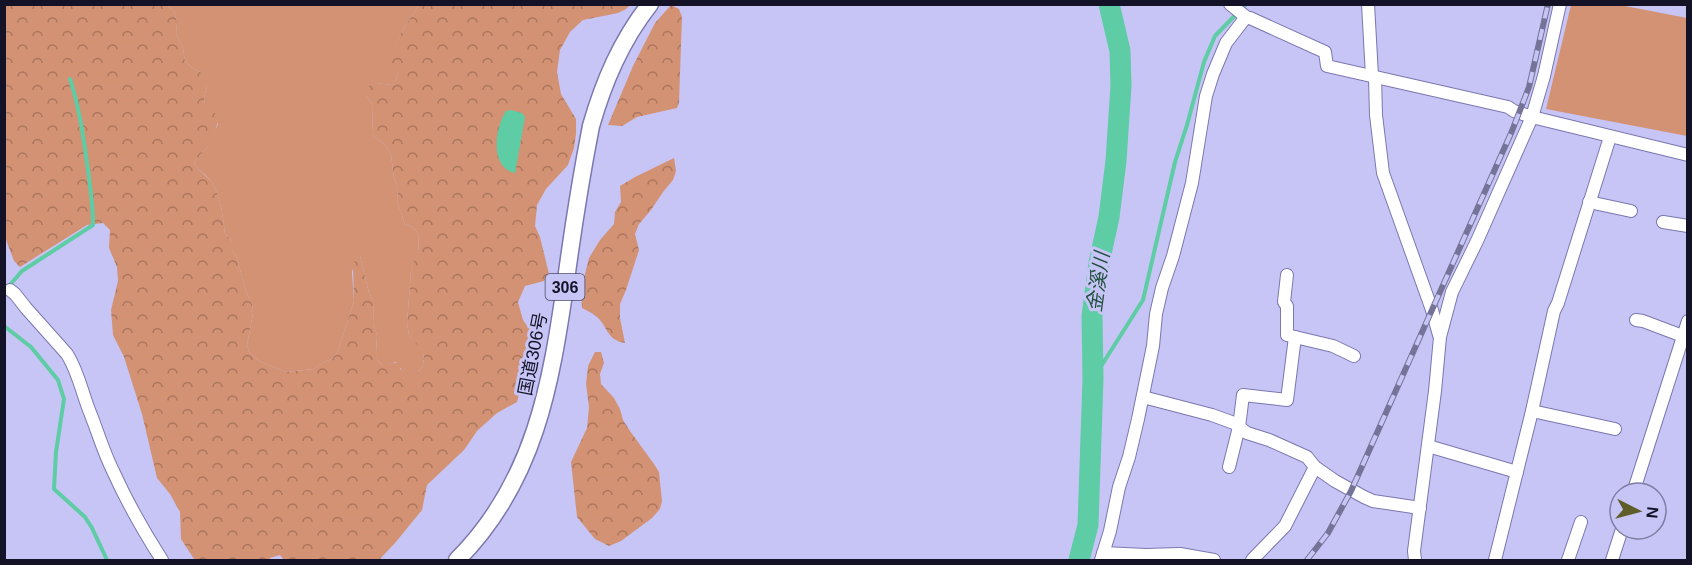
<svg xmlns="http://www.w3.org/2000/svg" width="1692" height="565" viewBox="0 0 1692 565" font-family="Helvetica,'Noto Sans JP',sans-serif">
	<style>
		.green { fill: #d39273 }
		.forest { fill: url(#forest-crowns) }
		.water { fill: #5ecca4 }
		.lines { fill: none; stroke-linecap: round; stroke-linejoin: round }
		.stream { stroke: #5ecca4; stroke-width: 4 }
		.river { stroke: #5ecca4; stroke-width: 21 }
		.minor-casing { stroke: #7b77af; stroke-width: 14 }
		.highway-casing { stroke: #7b77af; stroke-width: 19 }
		.minor { stroke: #fff; stroke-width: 12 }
		.highway { stroke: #fff; stroke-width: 16 }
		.rail-casing { stroke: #757398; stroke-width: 6 }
		.rail { stroke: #c7c5f6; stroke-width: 4; stroke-dasharray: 11; stroke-linecap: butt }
		.labels { text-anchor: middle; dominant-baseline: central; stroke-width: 6; stroke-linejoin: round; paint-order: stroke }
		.shield { fill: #c7c5f6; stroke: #4a4865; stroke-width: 1.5 }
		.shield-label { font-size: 16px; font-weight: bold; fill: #141227 }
		.street-label { font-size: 18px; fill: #141227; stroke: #c7c5f6 }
		.water-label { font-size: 20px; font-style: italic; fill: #22503f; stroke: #c7c5f6 }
	</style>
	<defs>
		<pattern id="forest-crowns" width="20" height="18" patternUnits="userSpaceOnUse" patternTransform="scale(1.5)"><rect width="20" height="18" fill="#d39273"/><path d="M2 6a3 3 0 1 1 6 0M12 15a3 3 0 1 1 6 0" fill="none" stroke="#aa765e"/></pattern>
	</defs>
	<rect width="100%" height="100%" fill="#c7c5f6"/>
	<g class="green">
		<path d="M167,5H419C406,24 394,41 392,64L398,73L396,80L392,85L376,83L367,96L373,106L372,134L386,146L391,155L394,178L398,187L397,201L405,224L412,227L418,233L419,255L414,262L411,271L407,323L409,335L424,352L423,366L416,374C407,375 401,371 396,362L387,365H382L378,361L376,354L377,335L373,323L374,302L369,293L360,256H357L352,272L354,301L338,351L332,359L324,362L314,369L286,372L259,361L249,352L247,345L253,313L252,304L246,292L237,258L232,250V241L225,234C223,217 221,196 211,181C206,174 198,171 194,163L198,157L207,148L218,124L205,105L204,98L207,86L200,72L191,67L185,61L183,48L176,34L177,23L174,11Z"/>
		<polygon points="1571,5 1620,5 1687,18 1687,136 1546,109"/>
	</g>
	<g class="forest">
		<path d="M5,5H167L174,11L177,23L176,34L183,48L185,61L191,67L200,72L205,77L207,86L204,98L205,105L218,116C218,126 213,139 207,148C202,154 197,157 194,163C198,171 206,175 211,181C221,196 223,217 225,234L232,241V250L237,258L246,292L252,304L253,313L247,345L249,352L259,361L286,372L314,369L324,362L332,359L338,351L354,301L353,266L357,256H360L369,293L374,302L373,323L377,335L376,353L378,361L382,365C388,365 394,362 400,363V369L410,374H416L423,366L424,353L409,335L407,323L411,271L414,261L419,255L418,233L412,227L405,224L397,201L398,187L394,178L391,155L386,146L372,134L373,106L367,96V91L370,85L376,83L392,85L396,80L398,73L391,64C394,41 406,24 419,5H630L626,9L618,13L583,20L570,32L560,50L557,72L561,94L576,119V134L574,148L568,165L546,189L537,205L535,226L540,237L549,274L544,281L525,286L518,302L523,320L530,330L531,352L517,402L497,413L477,431L464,450L427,485L422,510L395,543L379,560H284L280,555L270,558L269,560H196L194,559L181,539L180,512L170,494L157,478L142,414L124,357L113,335L111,310L118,281L117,267L109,248L110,230L103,223L87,225L20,267L14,261L5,237Z"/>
		<polygon points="671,5 679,9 682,17 679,103 677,108 637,117 622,126 608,125 633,66 655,23"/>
		<path d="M674,158L676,171L673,180L663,192L651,210L639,224L635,234L639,250L626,290L620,304V318L625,343C606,340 608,326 596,316C592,313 586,310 582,308L581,290L589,258L600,240L614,224L615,212L621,202L620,186L635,177Z"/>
		<polygon points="595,352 601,352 604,363 600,374 601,384 614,398 620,409 623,420 630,431 654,464 659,472 662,501 660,509 652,518 621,541 609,546 595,539 577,517 571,462 587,428 589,407 586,384 588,366"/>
	</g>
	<path class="water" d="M511,110L522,113L525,117L515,173C489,168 495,127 506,111Z"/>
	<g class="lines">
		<g class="stream">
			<path d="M8,287L22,271L93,225C93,204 90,184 87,163C83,134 79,107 70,79"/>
			<polyline points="4,326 31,347 58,380 64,399 56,452 54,489 85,517 92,528 107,560"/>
			<polyline points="1093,379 1143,300 1175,162 1187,125 1204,62 1215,36 1246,4"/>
		</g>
		<polyline class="river" points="1079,560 1088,525 1093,379 1092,316 1099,263 1109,217 1116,161 1121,86 1120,51 1109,4"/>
		<g class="minor-casing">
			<g id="minor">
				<polyline points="1230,4 1246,17 1250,18 1325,52 1327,66 1508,107 1514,111 1532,117 1688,155"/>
				<polyline points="1368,4 1372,76"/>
				<polyline points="1375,77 1376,115 1383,173 1432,310 1439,335"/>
				<polyline points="1589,202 1631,211"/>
				<polyline points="1663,222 1688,226"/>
				<polyline points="1287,275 1284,302 1287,306 1287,335 1295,337"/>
				<path d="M10,290L15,294L26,308L67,354C79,373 82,394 91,415C98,433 104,453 113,471C127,502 144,532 162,560"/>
				<polyline points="1636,320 1643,321 1688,338"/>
				<polyline points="1143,397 1212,415 1234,423 1247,433 1269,440 1307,457 1315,467 1335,481 1364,497 1373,501 1420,508"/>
				<polyline points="1532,411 1615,429"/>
				<polyline points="1428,446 1517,472"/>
				<polyline points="1229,467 1239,427 1243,395 1287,400 1295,337 1333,346 1354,356"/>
				<polyline points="1633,493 1688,321"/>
				<polyline points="1103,553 1146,555 1180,554 1214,560"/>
				<polyline points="1101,560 1110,531 1119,487 1129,457 1138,419 1153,346 1156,314 1162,288 1173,256 1192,183 1206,96 1213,74 1226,43 1246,17"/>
				<polyline points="1252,560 1285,526 1315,467"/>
				<polyline points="1415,560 1414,551 1435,391 1440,337 1452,292 1477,241 1532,117 1544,76 1560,4"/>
				<polyline points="1495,560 1532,411 1554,311 1558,303 1610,137"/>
				<polyline points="1568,560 1581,522"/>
				<polyline points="1612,560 1622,529"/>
			</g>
		</g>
		<g class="highway-casing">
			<path id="highway" d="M457,560C535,482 551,384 566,280C573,228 581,177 591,126C604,81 621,41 650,4"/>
		</g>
		<use href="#minor" class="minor"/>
		<use href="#highway" class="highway"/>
		<g class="rail-casing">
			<polyline id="rail" points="1307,560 1328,533 1351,491 1512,131 1529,87 1548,4"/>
		</g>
		<use href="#rail" class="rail"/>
	</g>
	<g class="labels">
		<rect class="shield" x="545.5" y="274" width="39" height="26" rx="4.5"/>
		<g class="shield-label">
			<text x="565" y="287">306</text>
		</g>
		<g class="street-label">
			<text transform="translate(533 354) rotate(-79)">国道306号</text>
		</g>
		<g class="water-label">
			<text transform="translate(1098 282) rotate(-82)">金溪川</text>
		</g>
	</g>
	<rect width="1692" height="565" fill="none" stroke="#141227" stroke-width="12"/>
	<g transform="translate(1638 511) rotate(96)"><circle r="28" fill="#c7c5f6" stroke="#7f7da3" stroke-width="1.5"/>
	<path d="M0-4.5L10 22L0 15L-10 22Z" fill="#5f5d29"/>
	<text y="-9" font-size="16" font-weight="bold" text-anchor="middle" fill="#141227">N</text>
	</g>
</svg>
